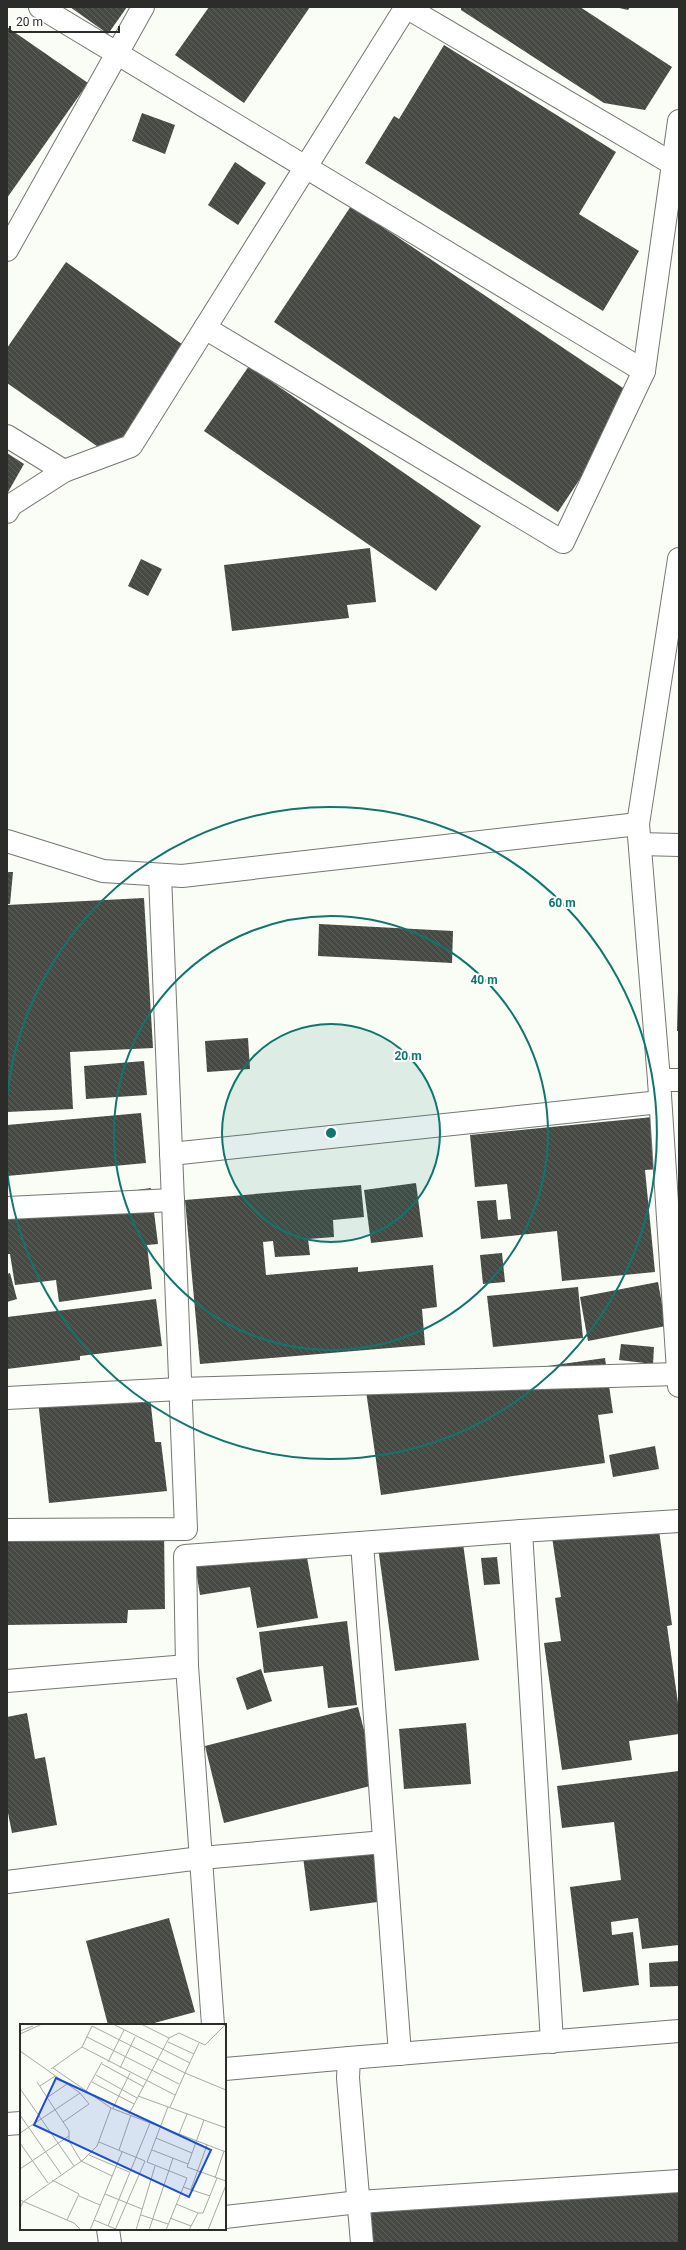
<svg xmlns="http://www.w3.org/2000/svg" width="686" height="2250" viewBox="0 0 686 2250" font-family="Roboto,sans-serif">
	<style>
		.building { fill: url(#building-back-hatch) }
		.lines { fill: none; stroke-linecap: round; stroke-linejoin: round }
		.street-casing { stroke: #747771; stroke-width: 24 }
		.street { stroke: #fff; stroke-width: 22 }
		.ring { fill: none; stroke: #0f766e; stroke-width: 2 }
		.inset-road { fill: none; stroke: #a8aaa4; stroke-width: 1 }
		.view { fill: #1d4ed8; fill-opacity: 0.15; stroke: #1d4ed8; stroke-width: 2 }
		.inset-edge { fill: none; stroke: #2c2d2a; stroke-width: 2 }
		.centre { fill: #0f766e; stroke: #fff; stroke-width: 2 }
		.ring-label { font-size: 12px; text-anchor: middle; font-weight: bold; fill: #0f766e; stroke: #fff; stroke-width: 4; stroke-linejoin: round; paint-order: stroke }
	</style>
	<defs>
		<pattern id="building-back-hatch" width="6" height="6" patternUnits="userSpaceOnUse"><rect width="6" height="6" fill="#474944"/><path d="M-1 5l2 2M0 0l6 6M5-1l2 2" fill="none" stroke="#5f615d"/></pattern>
	</defs>
	<rect width="100%" height="100%" fill="#fafdf6"/>
	<g class="building">
		<polygon points="70,7 127,7 108,34"/>
		<polygon points="209,7 310,7 244,103 175,55"/>
		<polygon points="461,7 580,7 672,67 645,110 604,103 461,10"/>
		<polygon points="615,7 630,7 628,10"/>
		<polygon points="7,27 88,83 7,198"/>
		<polygon points="444,45 616,152 579,214 639,251 603,311 365,163 394,116 399,119"/>
		<polygon points="142,113 175,125 165,154 132,141"/>
		<polygon points="235,162 266,183 238,225 208,205"/>
		<polygon points="351,206 635,396 558,512 274,322"/>
		<polygon points="66,262 186,347 111,456 7,383 7,348"/>
		<polygon points="249,366 481,526 436,591 204,431"/>
		<polygon points="7,453 24,464 7,494"/>
		<polygon points="370,548 376,602 347,605 349,618 232,631 224,565"/>
		<polygon points="141,559 162,569 148,596 128,586"/>
		<polygon points="7,872 13,872 10,904 7,904"/>
		<polygon points="144,898 153,1048 70,1052 73,1109 7,1112 7,905"/>
		<polygon points="319,924 453,931 452,963 318,956"/>
		<polygon points="678,991 679,991 679,1031 677,1031"/>
		<polygon points="248,1038 250,1069 207,1072 205,1041"/>
		<polygon points="144,1061 147,1095 86,1099 84,1066"/>
		<polygon points="141,1113 146,1163 7,1176 7,1125"/>
		<polygon points="653,1117 658,1169 645,1170 655,1272 562,1281 557,1231 481,1239 477,1201 496,1200 498,1220 511,1219 507,1184 475,1187 470,1135"/>
		<polygon points="416,1183 423,1237 371,1243 364,1190"/>
		<polygon points="361,1185 364,1217 333,1220 334,1237 308,1239 310,1255 275,1257 273,1241 263,1242 266,1275 358,1267 358,1272 433,1265 437,1307 422,1309 425,1345 200,1364 185,1200"/>
		<polygon points="151,1188 158,1244 147,1245 152,1289 59,1302 56,1280 15,1285 10,1254 7,1254 7,1208"/>
		<polygon points="502,1253 505,1282 483,1284 480,1255"/>
		<polygon points="10,1273 17,1299 7,1302 7,1274"/>
		<polygon points="658,1282 666,1326 588,1341 580,1297"/>
		<polygon points="578,1287 583,1338 493,1347 487,1296"/>
		<polygon points="156,1299 162,1346 80,1356 80,1360 7,1369 7,1317"/>
		<polygon points="621,1344 654,1347 653,1364 619,1360"/>
		<polygon points="605,1358 613,1413 598,1415 605,1463 381,1495 366,1391"/>
		<polygon points="149,1388 155,1442 161,1442 167,1491 49,1503 38,1400"/>
		<polygon points="655,1446 659,1469 613,1477 609,1455"/>
		<polygon points="658,1523 672,1625 667,1626 679,1710 679,1734 629,1741 632,1760 562,1770 544,1643 561,1641 555,1598 561,1597 552,1537"/>
		<polygon points="164,1530 165,1609 128,1610 127,1623 7,1625 7,1532"/>
		<polygon points="462,1536 479,1660 395,1671 378,1547"/>
		<polygon points="304,1541 318,1618 257,1628 250,1587 200,1595 194,1558"/>
		<polygon points="497,1557 500,1584 484,1585 481,1558"/>
		<polygon points="347,1621 357,1705 328,1708 323,1666 264,1673 259,1632"/>
		<polygon points="261,1669 272,1701 247,1710 236,1678"/>
		<polygon points="358,1707 378,1784 224,1823 205,1746"/>
		<polygon points="27,1713 35,1759 45,1757 57,1825 12,1833 7,1808 7,1717"/>
		<polygon points="466,1723 471,1784 404,1789 399,1729"/>
		<polygon points="679,1771 679,1945 642,1949 638,1918 611,1922 612,1935 633,1932 639,1985 583,1992 570,1887 621,1880 614,1822 562,1828 557,1786"/>
		<polygon points="376,1832 385,1901 310,1911 301,1841"/>
		<polygon points="169,1918 195,2012 147,2025 108,2025 86,1941"/>
		<polygon points="679,1961 679,1986 650,1987 649,1963"/>
		<polygon points="679,2172 679,2243 355,2243 350,2200"/>
	</g>
	<g class="lines">
		<g class="street-casing">
			<g id="street">
				<polyline points="40,7 644,371"/>
				<polyline points="406,7 673,164"/>
				<polyline points="7,250 143,7"/>
				<polyline points="205,328 563,542 644,371 679,121"/>
				<polyline points="7,436 64,471"/>
				<polyline points="7,512 11,505 64,471 131,446 406,7"/>
				<polyline points="679,559 638,824 659,1080 679,1386"/>
				<polyline points="7,841 103,871 182,876 638,824"/>
				<polyline points="640,844 679,845"/>
				<polyline points="659,1080 679,1080"/>
				<polyline points="171,1154 660,1102"/>
				<polyline points="7,1208 173,1200"/>
				<polyline points="7,1398 180,1389 678,1374"/>
				<polyline points="7,1530 186,1529 160,875"/>
				<polyline points="362,1543 400,2054"/>
				<polyline points="7,1681 187,1666"/>
				<polyline points="7,1882 201,1858 384,1842"/>
				<polyline points="213,2025 187,1666 185,1556 521,1531"/>
				<polyline points="552,2042 521,1531 679,1521"/>
				<polyline points="225,2069 349,2058"/>
				<polyline points="7,2124 21,2123"/>
				<polyline points="225,2217 359,2202 679,2181"/>
				<polyline points="108,2229 110,2243"/>
				<polyline points="362,2243 348,2078 349,2058 679,2031"/>
			</g>
		</g>
		<use href="#street" class="street"/>
	</g>
	<circle cx="331" cy="1133" r="109" fill="#0f766e" fill-opacity=".12"/>
	<g class="ring">
		<circle cx="331" cy="1133" r="109"/>
		<circle cx="331" cy="1133" r="217"/>
		<path d="M7 1096A326 326 0 1 1 7 1170"/>
	</g>
	<g transform="translate(20 2024)">
		<rect width="206" height="206" fill="#fafdf6"/>
		<path class="inset-road" d="M93,0L170,39M121,0L149,14M72,2L165,49L179,19M0,7L13,2M0,10L22,0M67,13L159,60M148,18L174,30M62,23L155,71M0,27L60,69L69,80L43,98M88,38L104,6M82,40L124,63M33,44L91,84L206,128M100,44L115,13M31,45L62,23L72,2M76,51L117,74M17,58L49,107V117L61,137L92,152M72,58L114,80M20,62L35,52M1,66L54,142M66,67L82,38M118,72L206,104M28,73L47,60M148,83L136,114L172,129M150,83L165,49L206,66M93,84L110,49M109,90L149,14L159,9L185,21L206,0M0,91L41,150M184,96L167,143L206,157M0,109L60,69M159,110L167,90M136,114L127,138L167,154L146,206M79,118L125,137L95,206M0,119L28,159M99,126L111,91M132,126L168,140M69,131L109,148M0,145L49,112M195,154L204,127M32,156L59,170L47,196M163,163L190,172M171,165L187,121M85,170L122,185M59,172L80,181M0,176L54,199L61,206M156,180L178,189L169,206M0,184L3,178L63,136L77,122L91,84M178,189H183L197,154M121,191L148,200M150,194L171,202M74,196L98,206M88,202L130,99M70,206L102,128M116,206L135,142M129,206L153,134M188,206L206,161"/>
		<path class="view" d="M36,54L191,126L169,173L14,101Z"/>
		<rect width="206" height="206" class="inset-edge"/>
	</g>
	<circle cx="331" cy="1133" r="6" class="centre"/>
	<g class="ring-label">
		<text x="562" y="907">60 m</text>
		<text x="484" y="984">40 m</text>
		<text x="408" y="1060">20 m</text>
	</g>
	<rect width="686" height="2250" fill="none" stroke="#2c2d2a" stroke-width="16"/>
	<path d="M10 26v6h109v-6" fill="none" stroke="#2c2d2a" stroke-width="2"/>
	<text x="16" y="26" font-size="12" fill="#2c2d2a" stroke="#ffffff" stroke-width="3" paint-order="stroke">20 m</text>
</svg>
